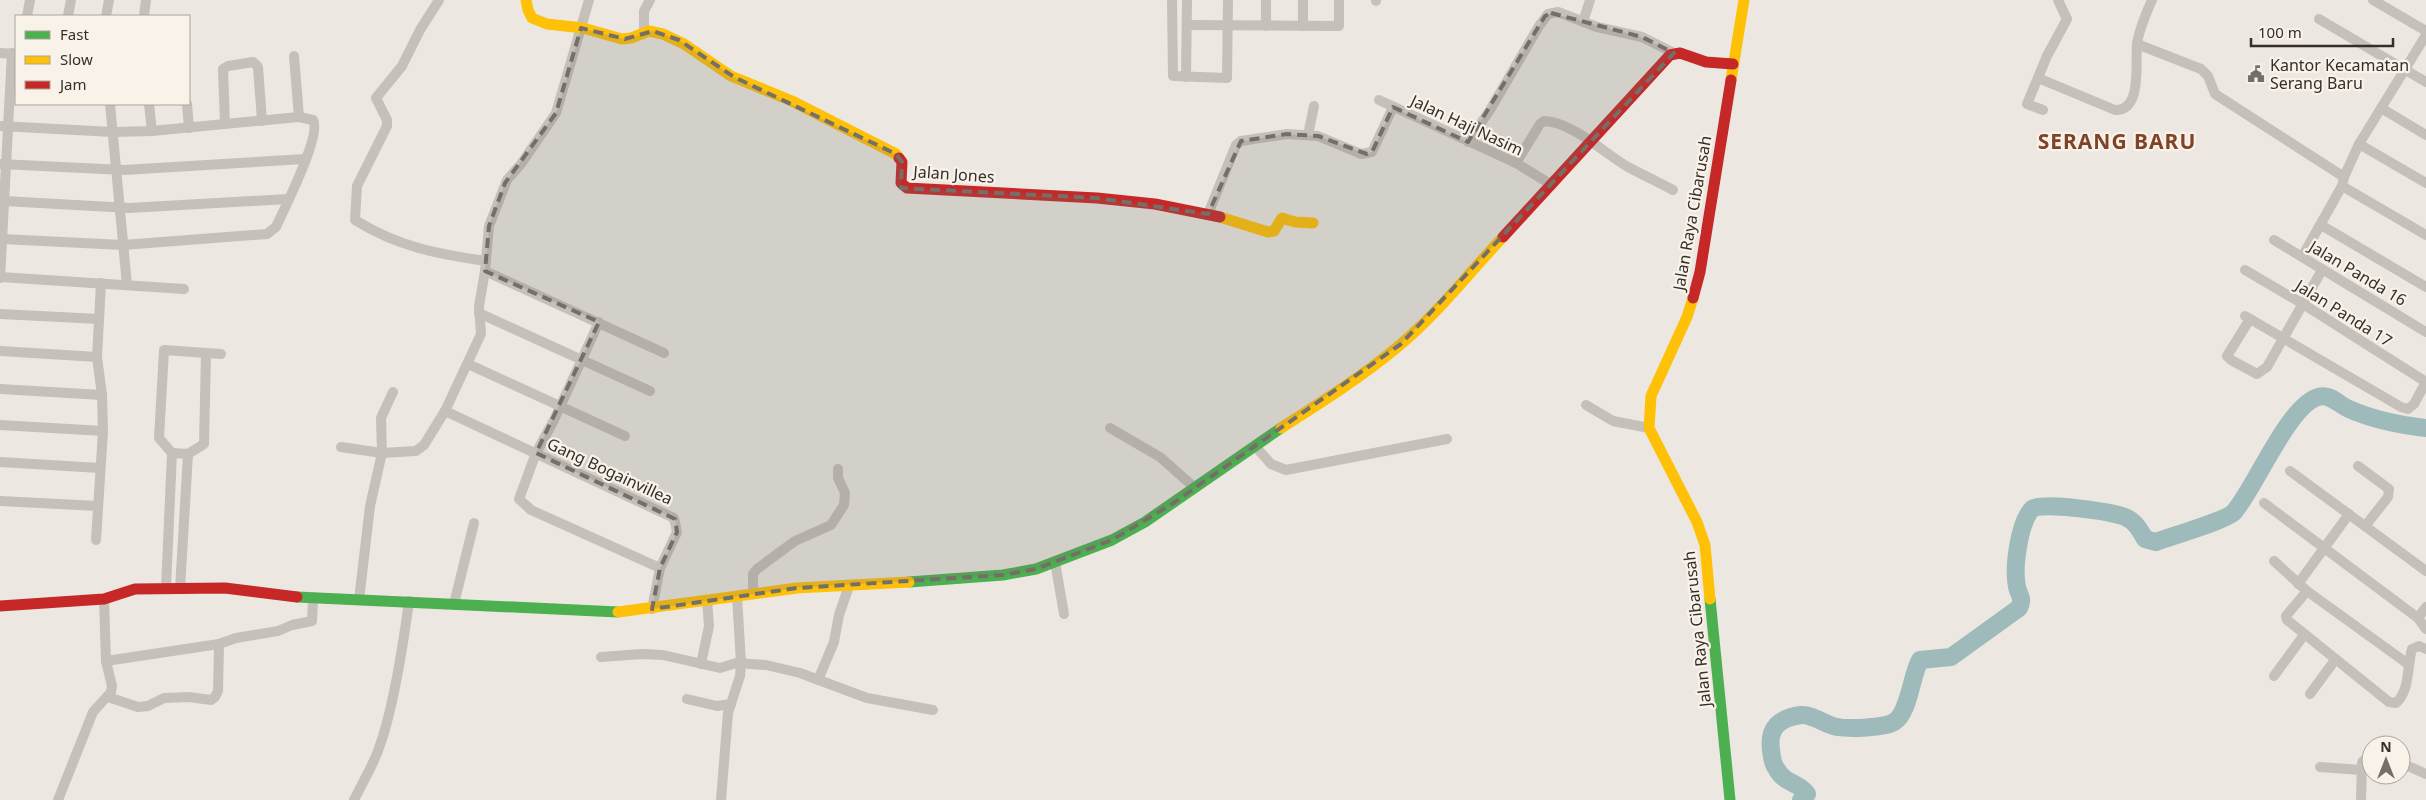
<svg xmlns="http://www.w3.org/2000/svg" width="2426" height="800" viewBox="0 0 2426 800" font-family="'Noto Sans',sans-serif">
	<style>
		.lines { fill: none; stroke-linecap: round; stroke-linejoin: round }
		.river { stroke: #9fbabb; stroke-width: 18 }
		.street { stroke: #c5c0ba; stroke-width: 10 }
		.fast { stroke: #4caf50; stroke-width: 11 }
		.slow { stroke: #ffc107; stroke-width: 11 }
		.jam { stroke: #c62828; stroke-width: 11 }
		.marked { fill: #756f69; fill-opacity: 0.2; stroke: #756f69; stroke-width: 4; stroke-dasharray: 10 6; stroke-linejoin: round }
		.labels { text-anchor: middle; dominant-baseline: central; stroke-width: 4.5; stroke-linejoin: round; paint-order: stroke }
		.poi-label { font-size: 16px; fill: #352e29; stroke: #f8f2e9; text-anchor: start }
		.street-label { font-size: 16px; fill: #352e29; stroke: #f8f2e9 }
		.district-label { font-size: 21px; font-weight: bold; letter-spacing: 1px; fill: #7e4328; stroke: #f8f2e9 }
	</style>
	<rect width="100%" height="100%" fill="#ece8e1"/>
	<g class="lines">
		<path class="river" d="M1801,800L1807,794C1799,782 1785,785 1776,768C1772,763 1772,756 1771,750C1768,728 1779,718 1801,715C1812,714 1826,725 1837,727C1849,729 1884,728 1894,722C1909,714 1911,676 1920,660L1951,657L2019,608C2024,598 2019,596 2017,587C2013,568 2019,523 2032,509C2039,501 2113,512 2125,517C2135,521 2140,530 2145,539L2156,542C2169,537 2227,520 2234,512C2255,488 2288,406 2318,397C2330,393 2339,405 2349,409C2374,420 2399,425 2426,428"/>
		<g class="street">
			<path d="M439,0L420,30L402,66L376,98L387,120V126L357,186L355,220C398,247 438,254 486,261"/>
			<polyline points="1172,0 1173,76 1227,78 1228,0"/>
			<polyline points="1303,0 1303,26"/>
			<polyline points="2373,0 2426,31"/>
			<polyline points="1376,1 1376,0"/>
			<polyline points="27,16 30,0"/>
			<polyline points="68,16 71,0"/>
			<polyline points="106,16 109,0"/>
			<polyline points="144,16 146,0"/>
			<polyline points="2319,19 2426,82"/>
			<polyline points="1583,22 1590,0"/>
			<polyline points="1187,25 1339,26 1339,0"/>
			<polyline points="1266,26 1266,0"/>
			<polyline points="644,32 644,11 650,0"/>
			<polyline points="2426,35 2359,144 2344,177 2342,186 2426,235"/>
			<polyline points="2137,44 2201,69 2208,76 2215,94 2344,177"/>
			<polyline points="0,53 16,54"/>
			<polyline points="294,56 299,117"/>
			<polyline points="1186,77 1187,0"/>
			<path d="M2038,78L2115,110C2143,111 2135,61 2137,44C2139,29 2146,14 2152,0"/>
			<polyline points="1379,100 1516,163 1552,185"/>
			<polyline points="110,104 127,285"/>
			<polyline points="149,104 152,131"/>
			<polyline points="187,104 189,128"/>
			<polyline points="2381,108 2426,135"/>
			<polyline points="2043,110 2027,104 2047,56 2067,19 2058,0"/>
			<polyline points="225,124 223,69 228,66 253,62 258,67 262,121"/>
			<path d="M0,126L113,132L152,131L299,117L313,120C322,135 284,209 276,227L267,234L123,245L2,239"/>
			<polyline points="1308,135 1314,106"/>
			<polyline points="1468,142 1490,110 1539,26 1548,14 1558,12 1597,27 1642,37 1674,53"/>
			<polyline points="2359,144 2426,183"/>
			<path d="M1516,163L1540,124L1544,121C1572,122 1604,153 1628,167C1643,175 1658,182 1673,190"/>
			<polyline points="0,164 124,170 305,159"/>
			<polyline points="4,201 129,208 288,199"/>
			<polyline points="1208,214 1236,145 1241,141 1287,134 1318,136 1361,154 1372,152 1393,107"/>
			<polyline points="2321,225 2426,287"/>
			<polyline points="2274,240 2426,332"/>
			<polyline points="2302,257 2342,186"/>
			<polyline points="2245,270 2303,304 2426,382"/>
			<polyline points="485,271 664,353"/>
			<polyline points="0,277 184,289"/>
			<polyline points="0,278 12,53"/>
			<polyline points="479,313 650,391"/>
			<polyline points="0,314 99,319"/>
			<polyline points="2245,316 2401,407 2408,409 2414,404 2426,382"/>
			<polyline points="2250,319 2227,356 2231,360 2257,374 2267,367 2322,270"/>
			<polyline points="599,322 554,420 536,453 519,499 531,510 660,568"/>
			<polyline points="0,351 97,357"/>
			<polyline points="206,353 204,444 188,454 172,453 159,438 164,350 221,354"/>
			<polyline points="468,364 625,436"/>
			<polyline points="0,389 102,395"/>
			<polyline points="1586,405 1613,421 1649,428"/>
			<polyline points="445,411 674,518 677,532 660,568 652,609"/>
			<polyline points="0,425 103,431"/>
			<polyline points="1110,428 1160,457 1195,488"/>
			<polyline points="1255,446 1271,464 1286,470 1447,439"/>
			<polyline points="341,447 382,453 416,451 424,445 445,411 481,334 479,306 485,271 489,226 507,180 521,164 556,113 589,0"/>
			<polyline points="0,462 100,468"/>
			<polyline points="2358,466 2389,489 2388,497 2366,525"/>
			<polyline points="2290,471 2426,571"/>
			<polyline points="0,501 98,506"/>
			<polyline points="2264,503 2418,618 2426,629"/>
			<polyline points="96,540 103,431 102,395 97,357 101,283"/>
			<polyline points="2274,561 2307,591 2408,664"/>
			<polyline points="1055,562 1064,614"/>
			<polyline points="2298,584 2349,514"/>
			<polyline points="166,588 172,453"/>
			<polyline points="180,589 188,454"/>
			<path d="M2307,591L2286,616L2287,620L2389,702L2396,703C2410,691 2407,666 2412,649L2419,646L2426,649"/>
			<polyline points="753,594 753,574 757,569 795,541 831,525 844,505 845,493 838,478 838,469"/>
			<polyline points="359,600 370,506 382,453 381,418 393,392"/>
			<polyline points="454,604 474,523"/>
			<polyline points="2418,618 2426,607"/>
			<polyline points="601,657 642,654 663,655 720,668 736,663 766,665 800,673 867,698 933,710"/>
			<polyline points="106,661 219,644"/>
			<polyline points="701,664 709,626 707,600"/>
			<polyline points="2274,676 2304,635"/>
			<polyline points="818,680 834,642 839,615 849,586"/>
			<polyline points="2310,694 2335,660"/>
			<polyline points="108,697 138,707 148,706 164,698 189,697 211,700 215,697 218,691 219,644 236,638 278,631 292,625 312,621 313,599"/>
			<polyline points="687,699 717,706 731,704"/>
			<polyline points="2401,763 2426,774"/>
			<polyline points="2320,767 2361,770"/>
			<polyline points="58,800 93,712 111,692 112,686 106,661 104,599"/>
			<path d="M354,800C362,783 373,766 379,748C394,707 403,646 409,601"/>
			<polyline points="721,800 728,713 740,676 741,663 737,596"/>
			<polyline points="2361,800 2362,763 2363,761 2371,758"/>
		</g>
		<g class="fast">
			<polyline points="909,582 1003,575 1036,569 1112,540 1145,522 1281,428"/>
			<polyline points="297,597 618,612"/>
			<polyline points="1710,599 1730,800"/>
		</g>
		<g class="slow">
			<polyline points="526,0 528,10 532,18 547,24 583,28 622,39 631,38 649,31 663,34 684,44 731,76 792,101 896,154 899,158"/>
			<polyline points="1731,80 1744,0"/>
			<polyline points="1220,217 1268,232 1274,231 1282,218 1295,222 1313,223"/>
			<polyline points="1693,298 1687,317 1651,396 1649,428 1697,522 1705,545 1710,599"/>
			<path d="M1281,428C1322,402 1363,376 1400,345C1438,313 1469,273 1503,237"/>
			<polyline points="618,612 797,588 909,582"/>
		</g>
		<g class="jam">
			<polyline points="899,158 902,162 901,183 907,188 1097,198 1155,204 1220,217"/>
			<polyline points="1503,237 1670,55 1680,53 1706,62 1733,64"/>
			<polyline points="1693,298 1700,272 1731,80"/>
			<polyline points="0,606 104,599 135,589 225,588 297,597"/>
		</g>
	</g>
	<path class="marked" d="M1551,13L1642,37L1674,53L1401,344L1172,504L1112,540L1036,569L1003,575L797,588L652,609L660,568L677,532L675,519L536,453L599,322L485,271L489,226L505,183L556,113L581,28L625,39L653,31L679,40L734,77L896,154L902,162L901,188L1097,198L1208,214L1241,141L1287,134L1318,136L1367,154L1372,152L1393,107L1468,142L1545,16Z"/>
	<defs>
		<g id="civic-bare" transform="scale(1.35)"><path d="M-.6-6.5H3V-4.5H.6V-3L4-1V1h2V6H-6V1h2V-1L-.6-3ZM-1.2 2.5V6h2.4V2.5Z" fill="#756f69" stroke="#f8f2e9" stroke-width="2.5" paint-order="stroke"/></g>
	</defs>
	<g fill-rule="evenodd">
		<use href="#civic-bare" x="2256" y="74"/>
	</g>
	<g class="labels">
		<g class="poi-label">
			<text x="2270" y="65">Kantor Kecamatan<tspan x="2270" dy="18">Serang Baru</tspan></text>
		</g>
		<g class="street-label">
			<text transform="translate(1467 125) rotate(25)">Jalan Haji Nasim</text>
			<text transform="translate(954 174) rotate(4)">Jalan Jones</text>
			<text transform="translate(1692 213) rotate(-80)">Jalan Raya Cibarusah</text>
			<text transform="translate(2358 273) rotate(31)">Jalan Panda 16</text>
			<text transform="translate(2344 313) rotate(32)">Jalan Panda 17</text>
			<text transform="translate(610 471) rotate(25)">Gang Bogainvillea</text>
			<text transform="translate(1697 629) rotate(-96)">Jalan Raya Cibarusah</text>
		</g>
		<g class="district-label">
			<text x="2117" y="141">SERANG BARU</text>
		</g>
	</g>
	<rect x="15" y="15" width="175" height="90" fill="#f8f2e9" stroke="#aaa49c"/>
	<rect x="25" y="31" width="25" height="8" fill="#4caf50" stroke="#aaa49c"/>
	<text x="60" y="40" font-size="15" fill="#352e29">Fast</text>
	<rect x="25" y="56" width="25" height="8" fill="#ffc107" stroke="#aaa49c"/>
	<text x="60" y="65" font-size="15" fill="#352e29">Slow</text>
	<rect x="25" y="81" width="25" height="8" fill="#c62828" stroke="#aaa49c"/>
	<text x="60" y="90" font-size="15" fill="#352e29">Jam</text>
	<g transform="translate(2386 760)"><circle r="24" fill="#f8f2e9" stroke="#aaa49c"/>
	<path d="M0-4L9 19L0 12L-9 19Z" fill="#756f69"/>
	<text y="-8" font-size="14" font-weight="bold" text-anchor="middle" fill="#352e29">N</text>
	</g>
	<path d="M2251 38v8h142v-8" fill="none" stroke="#352e29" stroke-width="2.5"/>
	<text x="2258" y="38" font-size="15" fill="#352e29" stroke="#f8f2e9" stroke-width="4" paint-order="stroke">100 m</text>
</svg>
